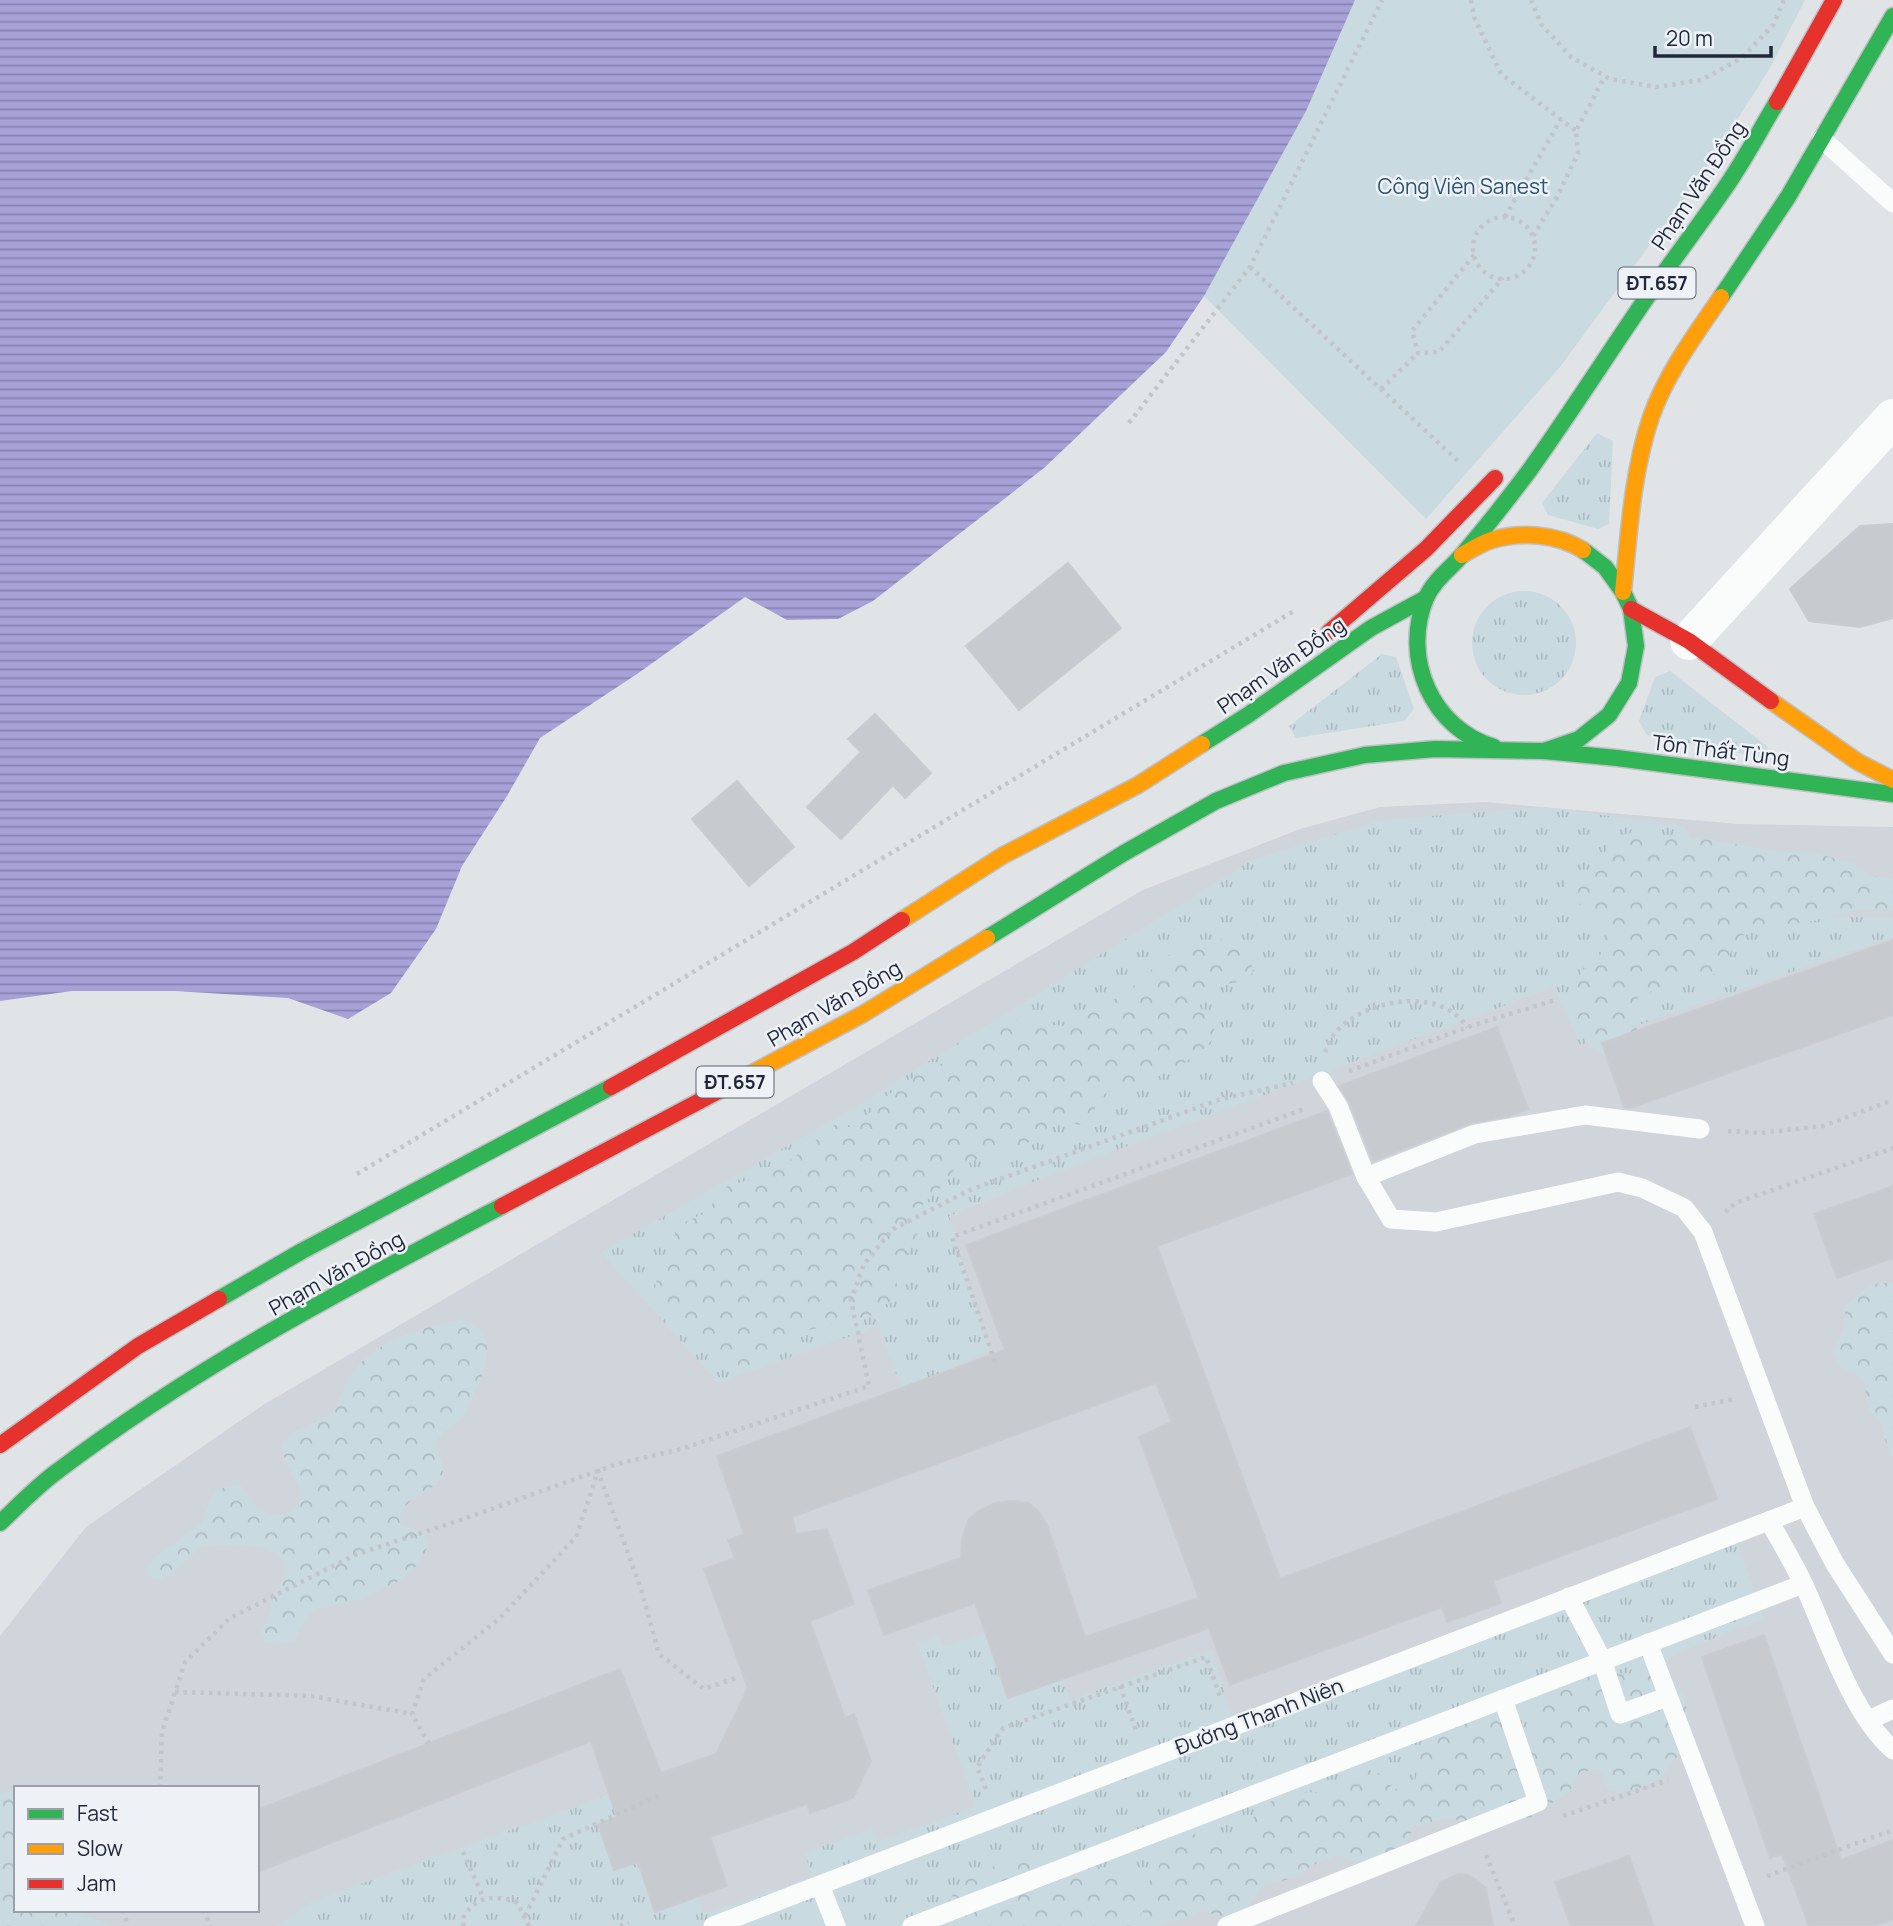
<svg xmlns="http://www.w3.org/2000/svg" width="1893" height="1926" viewBox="0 0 1893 1926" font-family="Manrope,sans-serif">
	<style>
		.built { fill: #d0d5db; fill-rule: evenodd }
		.grass { fill: url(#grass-tufts) }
		.forest { fill: url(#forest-crowns) }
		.park { fill: #c9dae0 }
		.water { fill: url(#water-rules) }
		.building { fill: #c7cace; stroke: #c9ccd0; stroke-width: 2 }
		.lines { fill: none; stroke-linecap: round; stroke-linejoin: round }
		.fast-casing { stroke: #bdc1c6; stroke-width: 19 }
		.slow-casing { stroke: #bdc1c6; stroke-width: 19 }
		.jam-casing { stroke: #bdc1c6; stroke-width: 19 }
		.path { stroke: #c2c5cb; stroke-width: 4.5; stroke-dasharray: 3.5 5; stroke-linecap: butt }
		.lane { stroke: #fafbfb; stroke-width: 19 }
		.street { stroke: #fafbfb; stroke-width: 38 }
		.fast { stroke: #30b455; stroke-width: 16 }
		.slow { stroke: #ff9f0a; stroke-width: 16 }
		.jam { stroke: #e5322d; stroke-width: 16 }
		.labels { text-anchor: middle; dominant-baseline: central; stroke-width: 5; stroke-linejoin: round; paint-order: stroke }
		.shield { fill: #eef2f6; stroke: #5d6472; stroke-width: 2 }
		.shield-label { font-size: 19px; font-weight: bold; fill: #1f2739 }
		.street-label { font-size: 21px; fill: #1f2739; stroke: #eef2f6 }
		.park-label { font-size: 21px; fill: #2a5670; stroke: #eef2f6 }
	</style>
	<defs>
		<pattern id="grass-tufts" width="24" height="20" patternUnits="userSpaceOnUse" patternTransform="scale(1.75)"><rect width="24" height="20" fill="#c9dae0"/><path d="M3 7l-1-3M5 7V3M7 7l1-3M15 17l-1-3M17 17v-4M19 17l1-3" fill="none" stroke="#acbbc1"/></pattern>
		<pattern id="forest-crowns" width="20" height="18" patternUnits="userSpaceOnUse" patternTransform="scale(1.75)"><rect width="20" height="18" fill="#c9dae0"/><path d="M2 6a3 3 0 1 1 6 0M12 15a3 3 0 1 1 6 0" fill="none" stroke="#acbbc1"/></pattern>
		<pattern id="water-rules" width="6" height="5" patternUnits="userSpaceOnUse" patternTransform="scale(1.75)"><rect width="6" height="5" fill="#a7a1d7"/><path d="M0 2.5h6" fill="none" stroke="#8783af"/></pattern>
	</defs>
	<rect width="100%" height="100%" fill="#e1e4e7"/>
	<path class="built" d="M1484,802L1739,824L1893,827V1926H0V1636L86,1527L263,1405L1143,890L1300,829L1380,807ZM16,1788H257V1910H16Z"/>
	<g class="grass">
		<polygon points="1597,433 1613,441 1609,524 1598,529 1548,515 1542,503"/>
		<circle cx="1524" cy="643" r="52"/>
		<polygon points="1382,654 1396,657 1414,709 1404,721 1296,738 1289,726"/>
		<polygon points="1670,671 1768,747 1764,758 1647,735 1639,721 1655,677"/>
		<polygon points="1544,807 1683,826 1741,914 1893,918 1893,937 1580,1045 1554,987 1061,1171 949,1216 989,1350 902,1390 878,1326 718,1383 601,1252 852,1109 1254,859 1383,820"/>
		<polygon points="1737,1543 1764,1618 1676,1654 1557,1769 1158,1926 277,1926 313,1901 638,1784 693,1882 703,1914 812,1877 804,1853 872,1828 877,1842 976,1806 917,1643 938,1635 942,1647 1037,1616 1070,1700 1211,1650 1235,1727"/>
	</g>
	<g class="forest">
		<path d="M1633,833L1711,840L1781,852H1812L1855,864L1872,876L1893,879V910L1861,909L1813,921L1780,925L1739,936L1722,969L1711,976L1670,983L1638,997C1633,1010 1641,1031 1634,1041C1629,1047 1617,1052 1611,1057C1583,1046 1571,1028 1574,999C1575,992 1575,984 1578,978C1591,953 1608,966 1604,929L1569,893L1564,884L1572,878L1601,866C1607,845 1608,835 1633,833Z"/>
		<path d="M1217,939C1241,942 1251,947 1253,973C1248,976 1243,981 1238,982C1217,987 1215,978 1194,994L1198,1008L1211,1013C1213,1022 1216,1030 1212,1039C1204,1055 1156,1079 1139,1085C1129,1088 1111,1088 1103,1095C1095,1102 1094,1110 1093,1119L1079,1125L1064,1119L1050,1126L1014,1153L984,1156L955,1169L936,1193L923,1203C921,1212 921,1223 918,1231C909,1263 890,1258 899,1300L884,1305L872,1315L792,1334L778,1341L771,1354L760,1365L725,1366L710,1356L688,1331L662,1307L654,1294L657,1279L667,1268L672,1254L673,1238L680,1224L708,1212L715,1199L727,1186L753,1179L762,1169L791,1160L835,1125L849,1127L862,1121L884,1098L911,1079L922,1071L954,1059L987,1032L999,1026L1013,1020L1063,1026L1100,1009L1129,990L1151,970L1161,958Z"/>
		<polygon points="1879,1283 1893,1283 1893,1457 1884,1437 1882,1423 1870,1412 1866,1398 1866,1383 1854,1373 1839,1366 1833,1352 1845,1325 1845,1307 1865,1288"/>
		<path d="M461,1320C503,1328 485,1374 471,1400C469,1405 468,1411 465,1415C455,1430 442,1426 435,1445C459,1493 422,1481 400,1513L401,1524L424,1533L428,1545L423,1557L407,1577L361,1599L319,1609L308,1615L294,1640L280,1644L265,1642L262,1631C272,1615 270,1611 274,1595C277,1587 284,1579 285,1570C285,1538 221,1545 200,1547L171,1575L157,1580L145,1573C155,1553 163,1551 180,1539C188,1533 193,1527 202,1522C212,1498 209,1487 240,1485C256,1504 258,1514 285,1515L296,1507L301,1494C294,1476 286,1466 281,1446C297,1421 316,1430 333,1411C341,1402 342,1388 349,1378C374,1339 419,1328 461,1320Z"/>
		<path d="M1618,1673C1637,1674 1660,1674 1676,1686C1684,1692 1686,1701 1687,1710C1695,1752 1651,1801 1608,1790L1600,1769L1580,1772L1570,1791L1531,1817L1520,1819L1463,1821L1449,1818L1414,1827L1404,1846L1367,1866L1334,1854L1323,1856L1298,1877L1263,1885L1245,1912L1223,1917L1202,1911C1184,1923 1159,1926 1142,1911L1137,1926H946L948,1901L969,1874L1018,1859H1041L1110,1868L1125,1872L1135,1881L1140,1895L1159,1868L1153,1836L1190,1829L1196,1836L1198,1844C1211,1830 1228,1832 1240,1847C1245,1837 1249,1826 1254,1817C1269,1793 1311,1787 1335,1797L1352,1771C1357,1770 1363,1769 1369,1770C1390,1773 1386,1797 1412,1788C1422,1771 1411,1751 1429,1738L1495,1710L1503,1714L1523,1736L1532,1734L1540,1727L1535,1706L1546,1688L1595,1674Z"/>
		<polygon points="16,1789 16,1910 86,1910 87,1916 112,1926 0,1926 0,1793"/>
	</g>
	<polygon class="park" points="1349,0 1805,0 1770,68 1707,167 1560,367 1426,519 1204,296"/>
	<polygon class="water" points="0,0 1355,0 1306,111 1204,296 1166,352 1044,468 873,601 838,619 787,620 745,597 637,674 540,738 507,796 462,866 436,929 391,993 348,1019 288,998 175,991 72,991 0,1001"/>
	<g class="building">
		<polygon points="1893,524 1893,618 1860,627 1809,621 1790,589 1860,526"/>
		<polygon points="1068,563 1121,628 1019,710 966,646"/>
		<polygon points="875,714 931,773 905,798 893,785 841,839 807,807 861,752 848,739"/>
		<polygon points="737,781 794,847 749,886 692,819"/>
		<polygon points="1893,940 1893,1015 1630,1108 1624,1107 1602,1043"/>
		<polygon points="1497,1027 1528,1109 1509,1116 1471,1123 1373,1161 1349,1102 1339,1086"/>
		<polygon points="1327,1111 1352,1174 1157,1246 1280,1579 1690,1427 1717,1499 1493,1581 1501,1603 1447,1622 1442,1607 1230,1685 1209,1628 1008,1698 975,1603 884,1635 868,1590 961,1558 962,1539 969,1519 977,1512 995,1503 1012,1501 1029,1503 1038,1511 1047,1525 1085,1637 1199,1598 1139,1437 1172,1422 1156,1383 792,1517 796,1534 827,1529 854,1604 810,1621 845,1718 854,1714 871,1761 853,1798 810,1813 807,1804 710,1837 727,1886 655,1912 638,1862 614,1870 598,1824 617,1817 591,1741 257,1872 257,1810 620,1669 661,1773 716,1754 748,1688 704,1569 735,1558 728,1540 744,1534 717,1456 1005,1350 966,1245"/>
		<polygon points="1893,1186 1893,1258 1837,1278 1814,1214"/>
		<polygon points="1764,1635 1841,1860 1893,1840 1893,1919 1875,1926 1809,1926 1782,1854 1770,1858 1702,1657"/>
		<polygon points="1629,1856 1654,1926 1571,1926 1555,1882"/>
		<polygon points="1458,1874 1467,1875 1475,1879 1486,1888 1493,1926 1416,1926 1441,1882"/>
	</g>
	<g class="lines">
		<g class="fast-casing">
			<g id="fast">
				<polyline points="1721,297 1788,197 1893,16"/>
				<polyline points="1202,744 1248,715 1371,628 1426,598"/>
				<path d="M1494,747C1432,729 1401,658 1426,598C1434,580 1451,568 1463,554C1486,527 1508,499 1529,471C1569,415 1606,357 1645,300C1671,262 1699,226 1725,188C1744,161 1760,130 1777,102"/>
				<polyline points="1544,751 1617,758 1893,794"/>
				<polyline points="987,938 1124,853 1216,801 1284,773 1365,755 1435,749 1544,751 1579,739 1609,715 1629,683 1636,646 1631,609 1623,592 1605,567 1583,550"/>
				<polyline points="219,1299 302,1251 611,1087"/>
				<path d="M0,1523C19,1505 38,1485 59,1470C196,1366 350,1286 502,1206"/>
			</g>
		</g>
		<g class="slow-casing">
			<g id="slow">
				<path d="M1462,555C1471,550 1482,543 1492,540C1521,531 1557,534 1583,550"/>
				<path d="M1623,592C1629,534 1632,473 1651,417C1666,374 1695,335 1721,297"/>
				<polyline points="1771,701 1858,762 1893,780"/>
				<polyline points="902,920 1002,856 1138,785 1202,744"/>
				<polyline points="728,1086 863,1014 987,938"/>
			</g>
		</g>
		<g class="jam-casing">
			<g id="jam">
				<polyline points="1777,102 1834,0"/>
				<polyline points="1631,609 1689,641 1771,701"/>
				<polyline points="1329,632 1426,549 1495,478"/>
				<polyline points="611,1087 853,952 902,920"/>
				<polyline points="502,1206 728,1086"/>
				<polyline points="0,1445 138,1346 219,1299"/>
			</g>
		</g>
		<g class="path">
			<polyline points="1471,0 1474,17 1501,74 1576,131"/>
			<polyline points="1531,0 1541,24 1571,57 1610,79 1656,87 1701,80 1742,58 1773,25 1784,0"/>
			<polyline points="1505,217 1561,119"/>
			<circle cx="1504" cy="248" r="31"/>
			<polyline points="1533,236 1557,197 1578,153 1576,131 1605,76"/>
			<polyline points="1474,255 1412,331 1418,353 1439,352 1503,278"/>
			<polyline points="1250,267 1459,462"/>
			<polyline points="1381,389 1418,353"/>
			<polyline points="1129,423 1250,267 1382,0"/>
			<path d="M1325,1052C1328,1046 1331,1037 1336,1032C1360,1004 1419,990 1452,1012C1458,1016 1463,1022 1468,1027"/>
			<polyline points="1349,1071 1468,1027 1558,999"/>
			<polyline points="1728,1131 1760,1133 1823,1126 1893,1100"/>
			<polyline points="357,1174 1294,611"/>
			<polyline points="1725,1212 1735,1203 1893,1148"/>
			<polyline points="995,1362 952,1237 1307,1108"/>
			<polyline points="1695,1407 1735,1399"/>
			<polyline points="1120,1686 1137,1733"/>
			<polyline points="175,1692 311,1696 412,1714"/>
			<polyline points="429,1744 412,1714 424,1679 500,1618 576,1537 598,1471 641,1589 659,1654 704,1689 736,1678"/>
			<polyline points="160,1788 162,1732 185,1662 230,1618 355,1555 469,1517 617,1464 678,1450 869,1386 851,1300 864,1264 893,1229 970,1190 1221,1099 1293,1083"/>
			<polyline points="986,1789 977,1767 1003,1728 1206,1657 1221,1699"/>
			<polyline points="1563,1816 1668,1780"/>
			<polyline points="463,1852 484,1899"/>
			<polyline points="1486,1855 1515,1926"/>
			<polyline points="1767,1876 1893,1830"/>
			<polyline points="123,1910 128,1926"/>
			<polyline points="203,1910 211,1926"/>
			<polyline points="525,1916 563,1839 660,1795"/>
			<path d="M464,1926L462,1920C473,1897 495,1893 517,1903L529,1926"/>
			<polyline points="620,1926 629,1923"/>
		</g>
		<g class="lane">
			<polyline points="1822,139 1893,203"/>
			<polyline points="1322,1081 1338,1106 1366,1177 1391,1219 1436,1222 1618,1182 1642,1188 1684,1208 1703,1232 1805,1507 1835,1564 1893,1654"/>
			<polyline points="1366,1177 1475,1134 1585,1115 1700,1129"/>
			<path d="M1769,1521C1781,1542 1793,1562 1803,1583C1827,1634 1850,1712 1893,1750"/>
			<polyline points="1569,1597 1602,1660 1620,1714 1667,1697"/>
			<polyline points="1648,1643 1755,1926"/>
			<polyline points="1869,1720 1893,1709"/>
			<polyline points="820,1885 836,1926"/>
			<polyline points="713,1926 1805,1507"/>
			<polyline points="912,1926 1803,1584"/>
			<polyline points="1227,1926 1538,1802 1503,1699"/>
		</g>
		<polyline class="street" points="1689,641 1893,418"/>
		<use href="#fast" class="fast"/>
		<use href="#slow" class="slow"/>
		<use href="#jam" class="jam"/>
	</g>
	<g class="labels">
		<g class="shield">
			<rect x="1618.5" y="267.5" width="77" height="31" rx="5"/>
			<rect x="696.5" y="1066.5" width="77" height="31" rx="5"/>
		</g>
		<g class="shield-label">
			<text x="1657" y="283">ĐT.657</text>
			<text x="735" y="1082">ĐT.657</text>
		</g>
		<g class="street-label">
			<text transform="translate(1698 185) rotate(-56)">Phạm Văn Đồng</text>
			<text transform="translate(1281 665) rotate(-35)">Phạm Văn Đồng</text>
			<text transform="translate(1721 750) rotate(7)">Tôn Thất Tùng</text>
			<text transform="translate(834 1003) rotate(-30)">Phạm Văn Đồng</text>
			<text transform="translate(336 1273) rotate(-29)">Phạm Văn Đồng</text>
			<text transform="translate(1259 1716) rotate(-21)">Đường Thanh Niên</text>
		</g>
		<g class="park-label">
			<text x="1463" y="186">Công Viên Sanest</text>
		</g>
	</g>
	<rect x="14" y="1786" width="245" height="126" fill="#eef2f6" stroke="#9ba1aa" stroke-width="2"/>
	<rect x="28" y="1809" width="35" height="10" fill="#30b455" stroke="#9ba1aa" stroke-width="2"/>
	<text x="77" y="1821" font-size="21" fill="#1f2739">Fast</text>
	<rect x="28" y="1844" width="35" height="10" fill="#ff9f0a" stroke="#9ba1aa" stroke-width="2"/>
	<text x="77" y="1856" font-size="21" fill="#1f2739">Slow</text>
	<rect x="28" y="1879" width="35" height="10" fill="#e5322d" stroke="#9ba1aa" stroke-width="2"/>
	<text x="77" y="1891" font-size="21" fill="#1f2739">Jam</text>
	<path d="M1655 46v10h116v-10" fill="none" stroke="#1f2739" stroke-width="3.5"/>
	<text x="1666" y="46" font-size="21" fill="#1f2739" stroke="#eef2f6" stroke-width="5" paint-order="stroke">20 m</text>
</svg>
